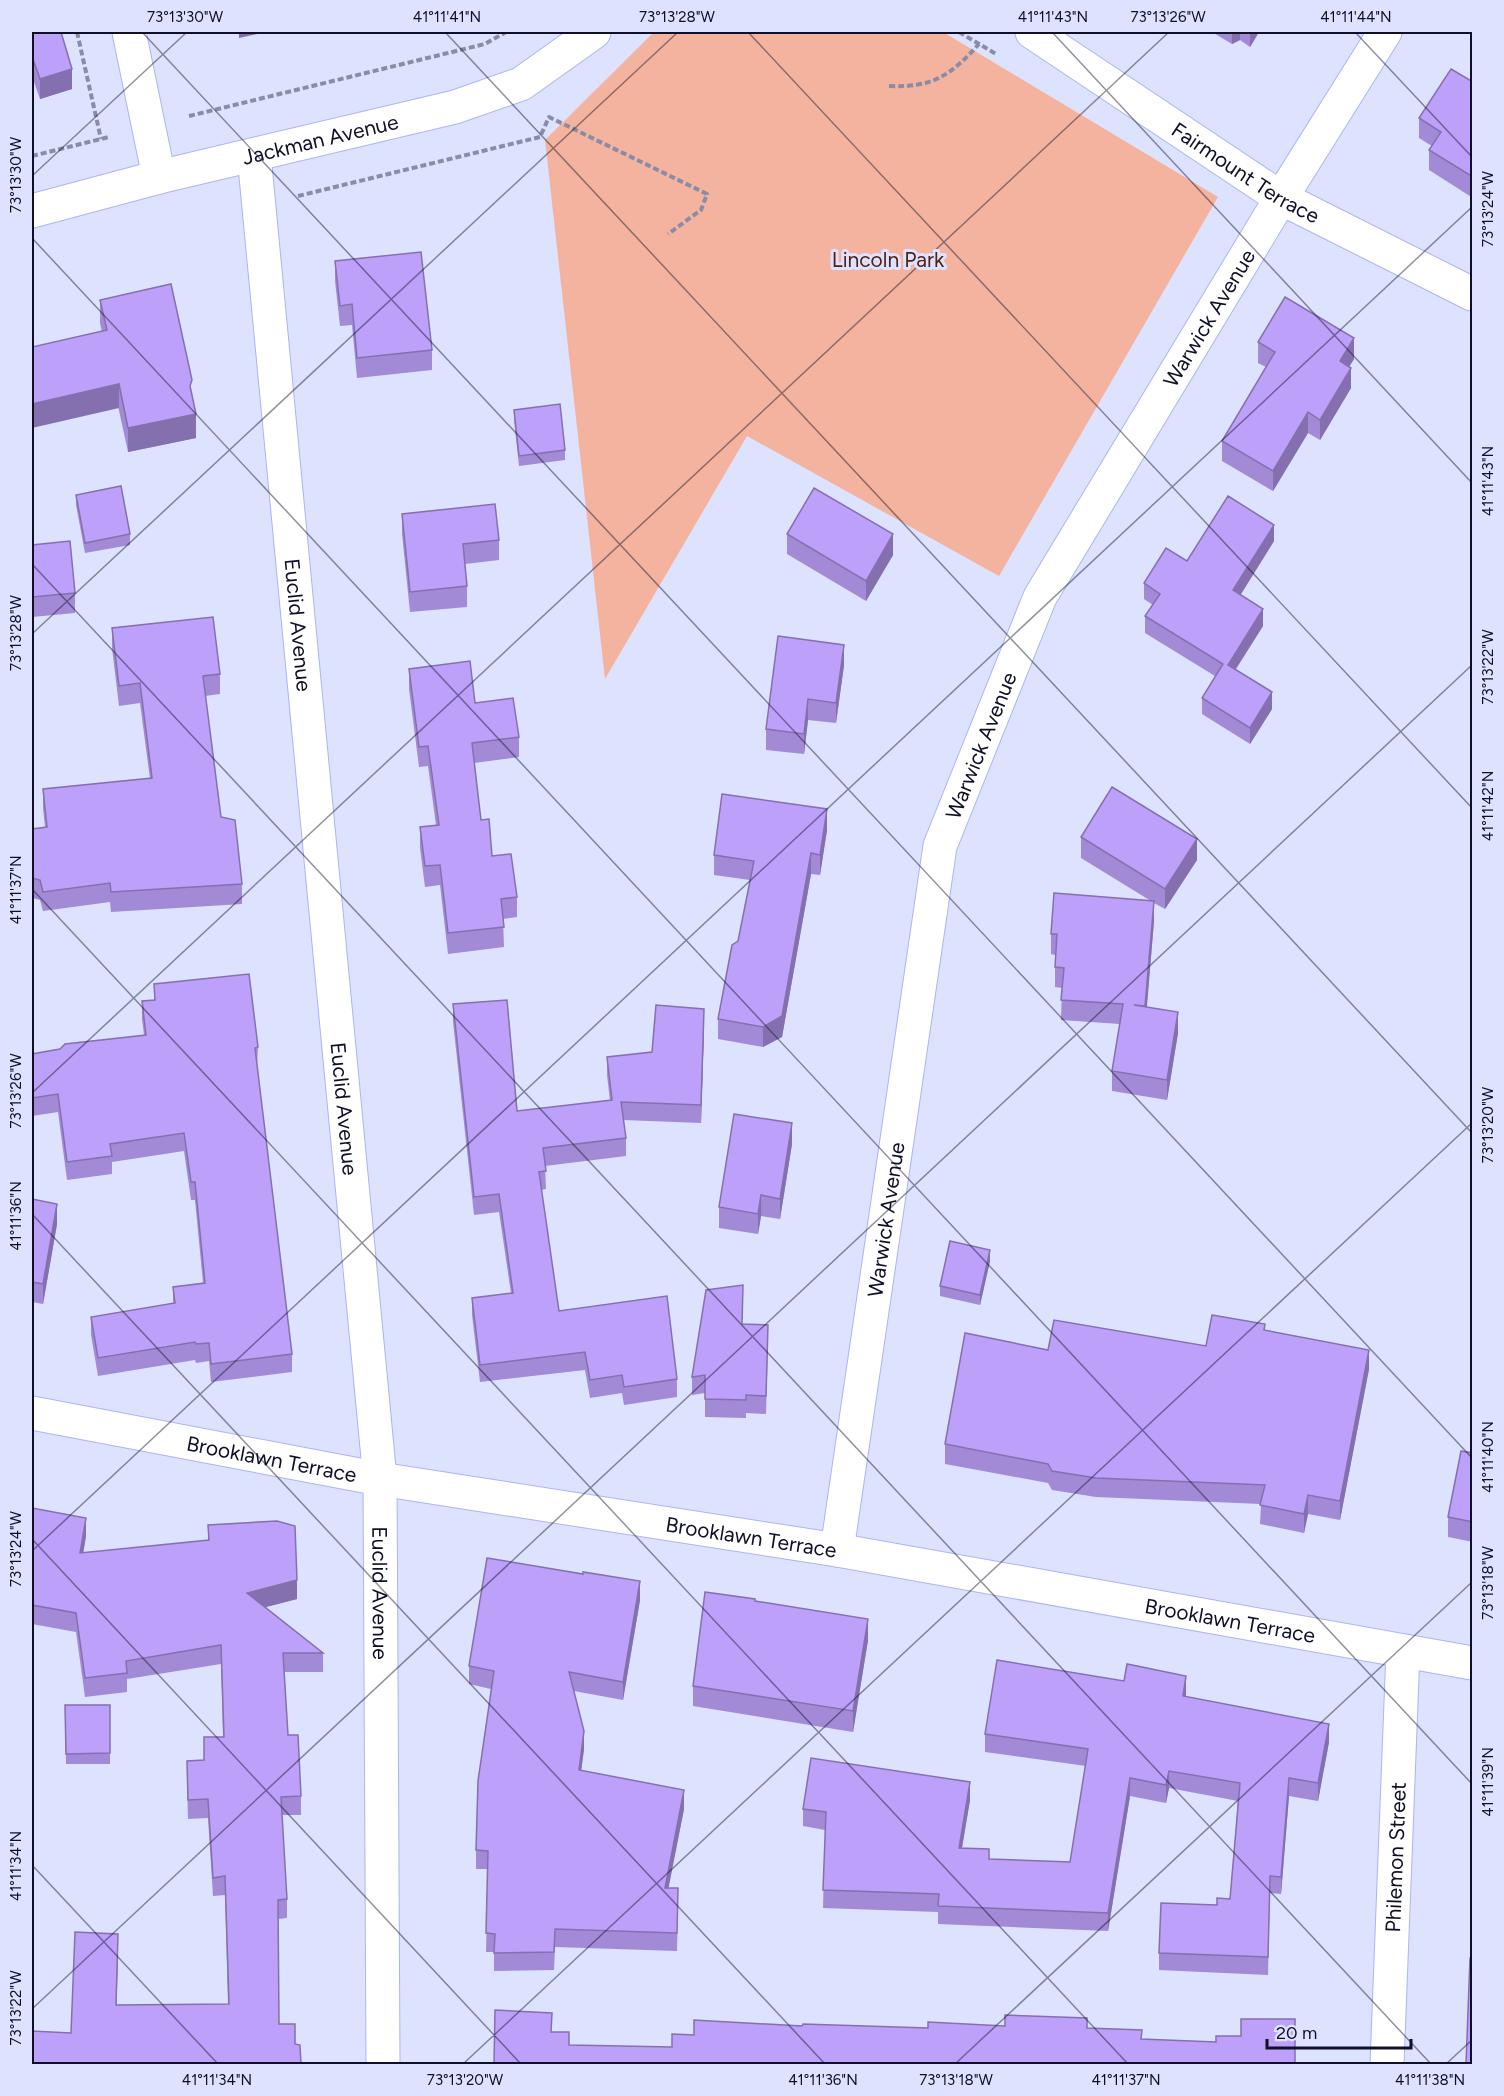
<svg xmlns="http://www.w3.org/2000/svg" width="1504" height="2096" viewBox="0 0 1504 2096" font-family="Figtree,sans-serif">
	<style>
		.green { fill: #f4b39e }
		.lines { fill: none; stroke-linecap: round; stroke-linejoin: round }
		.minor-casing { stroke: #abb4f7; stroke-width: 35 }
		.path { stroke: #898ca7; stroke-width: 4; stroke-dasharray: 6 3; stroke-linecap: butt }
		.minor { stroke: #fff; stroke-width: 33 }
		.wall { fill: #a38ad6 }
		.shaded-wall { fill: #8470ae }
		.building { fill: #bda0f9; stroke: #8470ae; stroke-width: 1.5 }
		.ticks { fill: none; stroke: #0f1028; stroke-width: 1.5; stroke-opacity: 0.45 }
		.labels { text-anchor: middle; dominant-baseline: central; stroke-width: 6; stroke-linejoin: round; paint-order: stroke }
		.street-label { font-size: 21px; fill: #0f1028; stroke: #dde2fe }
		.park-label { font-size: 21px; fill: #512212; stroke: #dde2fe }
		.neatline { fill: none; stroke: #0f1028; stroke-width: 2 }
		.ticks-label { font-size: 15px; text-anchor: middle; fill: #0f1028 }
	</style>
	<rect width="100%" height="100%" fill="#dde2fe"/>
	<polygon class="green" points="654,32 943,32 1218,197 999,576 747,436 605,679 545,140"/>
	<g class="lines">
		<g class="minor-casing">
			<g id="minor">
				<polyline points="129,32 159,177"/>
				<path id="s1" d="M1032,32L1281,198L1472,294"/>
				<path id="s2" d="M254,155L380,1479L383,2064"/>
				<path id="s3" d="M32,211L159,177L455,107L521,84L594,32"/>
				<path id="s4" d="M32,1413L380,1479L837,1550L1472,1663"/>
				<path id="s5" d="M837,1550L940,846L1040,597L1281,198L1385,32"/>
				<path id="s6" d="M1387,2064L1403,1651"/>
			</g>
		</g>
		<g class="path">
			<polyline points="77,32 101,139"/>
			<polyline points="959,32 996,54"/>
			<path d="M889,86C933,88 951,75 979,44"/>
			<polyline points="189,116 485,44 506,32"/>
			<polyline points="32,156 109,137"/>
			<polyline points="298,196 540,137 549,117 707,194 701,210 668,234"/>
		</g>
		<use href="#minor" class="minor"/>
	</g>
	<g class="wall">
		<polygon points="32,32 72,89 40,99 34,82 32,83"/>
		<polygon points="1212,32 1259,32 1250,47 1240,40 1232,44"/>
		<polygon points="1473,82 1473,198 1429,170 1429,150 1432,146 1419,138 1419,118"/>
		<polygon points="335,261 432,350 432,370 357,378 352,325 340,326 335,281"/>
		<polygon points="100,300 192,392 196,438 128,452 100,323"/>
		<polygon points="1258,342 1354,359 1349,367 1351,388 1320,440 1308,433 1273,491 1222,461 1222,441 1266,367 1258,363"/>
		<polygon points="514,410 565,450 565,460 519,466 514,420"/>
		<polygon points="76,495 130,534 130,545 85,553 76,505"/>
		<polygon points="402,514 499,540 499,560 465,564 467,586 467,607 410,612 402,534"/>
		<polygon points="787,534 893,555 866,601 787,554"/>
		<polygon points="1274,541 1240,595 1263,626 1236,669 1272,709 1250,744 1202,714 1202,698 1215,676 1145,633 1145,616 1153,605 1144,599 1144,583 1187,561"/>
		<polygon points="32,545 75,593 75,613 32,617"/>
		<polygon points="112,628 220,674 220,694 205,696 221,817 242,884 242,904 111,912 110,902 43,911 40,900 32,898 32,829 45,827 43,808 43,789 150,779 140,703 119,706 112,648"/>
		<polygon points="844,665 836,723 808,720 804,754 766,750 766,729"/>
		<polygon points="409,669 475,703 519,737 519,757 474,763 481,820 492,856 517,897 517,917 503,919 504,947 448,954 440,885 425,887 420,848 420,827 436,825 428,766 419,767 409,689"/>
		<polygon points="827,830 820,875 811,874 782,1037 763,1047 718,1039 718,1019 738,941 750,880 714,875 714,855"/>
		<polygon points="1081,837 1197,860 1165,909 1154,903 1154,921 1147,1007 1178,1033 1167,1100 1112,1091 1112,1071 1120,1024 1061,1020 1062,988 1055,987 1055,955 1051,954 1051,934 1151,901 1081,858"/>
		<polygon points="154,984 258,1047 257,1065 292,1354 292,1372 211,1382 209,1361 196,1363 195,1360 98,1376 91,1335 91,1317 173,1303 173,1287 203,1283 195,1200 191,1200 184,1151 112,1162 112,1174 67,1180 58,1112 32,1116 32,1054 144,1035 142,1019 142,1001 154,1000"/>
		<polygon points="453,1004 517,1111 610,1101 607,1075 607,1057 652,1052 704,1027 701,1123 623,1120 626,1138 626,1156 545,1166 546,1189 541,1190 559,1311 677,1379 677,1397 624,1405 622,1393 590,1398 585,1370 480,1382 472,1315 472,1298 511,1293 499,1212 474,1215 453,1022"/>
		<polygon points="792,1144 780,1219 761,1216 758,1234 719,1228 719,1207"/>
		<polygon points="32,1199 57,1224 43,1304 32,1302"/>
		<polygon points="990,1261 980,1305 940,1296 940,1286"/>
		<polygon points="742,1324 768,1343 766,1414 746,1413 746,1418 705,1417 705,1393 692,1395 692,1377"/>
		<polygon points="1265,1330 1369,1369 1340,1520 1308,1514 1304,1533 1260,1524 1261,1504 1096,1497 1052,1490 1048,1483 945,1464 945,1444 1048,1350 1206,1346"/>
		<polygon points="1473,1453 1473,1542 1448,1537 1448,1517"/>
		<polygon points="32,1508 86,1536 83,1553 208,1540 208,1525 297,1599 265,1607 323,1653 323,1672 284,1672 288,1735 301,1796 301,1815 282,1815 287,1899 287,1918 278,1919 279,2024 71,2033 118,1953 116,2005 228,2004 225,1895 213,1896 208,1818 188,1819 187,1780 187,1761 204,1761 204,1737 223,1737 221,1664 127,1679 127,1692 85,1697 76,1632 32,1624"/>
		<polygon points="640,1600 623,1700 574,1691 584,1749 581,1770 684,1809 668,1888 678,1907 677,1951 555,1947 554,1970 494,1971 494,1952 486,1952 488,1869 476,1869 476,1850 491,1689 469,1684 469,1666"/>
		<polygon points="755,1601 868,1640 853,1732 693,1706 693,1686"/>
		<polygon points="1186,1693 1186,1697 1329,1742 1318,1801 1289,1796 1281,1894 1270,1893 1268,1975 1159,1970 1159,1953 1217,1905 1230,1899 1238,1801 1169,1788 1166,1803 1130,1796 1108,1931 938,1924 938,1912 823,1908 825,1830 803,1826 803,1809 970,1800 962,1848 989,1859 1070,1862 1086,1766 985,1752 985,1734"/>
		<polygon points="65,1705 110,1705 110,1764 66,1764"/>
	</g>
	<g class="shaded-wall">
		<polygon points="239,32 266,32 239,38"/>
		<polygon points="1232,32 1240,32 1240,40 1232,44"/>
		<polygon points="1250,32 1259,32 1250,47"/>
		<polygon points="32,62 34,62 34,82 32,83"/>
		<polygon points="72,69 72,89 40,99 40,79"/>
		<polygon points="1354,338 1354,359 1340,381 1340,361"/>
		<polygon points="1351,368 1351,388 1320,440 1320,420"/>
		<polygon points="119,384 119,408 32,428 32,404"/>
		<polygon points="1308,412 1308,433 1273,491 1273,471"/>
		<polygon points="196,414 196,438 128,452 128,428"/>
		<polygon points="1274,525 1274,541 1233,607 1233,590"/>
		<polygon points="893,534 893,555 866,601 866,581"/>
		<polygon points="1263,609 1263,626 1228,681 1228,665"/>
		<polygon points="844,645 844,665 836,723 836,703"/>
		<polygon points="1272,692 1272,709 1250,744 1250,728"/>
		<polygon points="808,699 808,720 804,754 804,734"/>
		<polygon points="827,809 827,830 820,875 820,855"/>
		<polygon points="1197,839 1197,860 1165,909 1165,889"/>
		<polygon points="811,853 811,874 782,1037 763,1047 763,1027"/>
		<polygon points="1154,901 1154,921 1145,1026 1145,1006"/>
		<polygon points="704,1009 704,1027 701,1123 701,1105"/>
		<polygon points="1178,1012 1178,1033 1167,1100 1167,1080"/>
		<polygon points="792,1123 792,1144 780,1219 780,1199"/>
		<polygon points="761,1195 761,1216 758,1234 758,1214"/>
		<polygon points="57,1204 57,1224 43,1304 43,1284"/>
		<polygon points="990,1250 990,1261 980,1305 980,1295"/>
		<polygon points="1369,1350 1369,1369 1340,1520 1340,1501"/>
		<polygon points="1308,1495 1308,1514 1304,1533 1304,1514"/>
		<polygon points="86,1518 86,1536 80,1572 80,1553"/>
		<polygon points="297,1580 297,1599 247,1612 247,1593"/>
		<polygon points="640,1581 640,1600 623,1700 623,1682"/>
		<polygon points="868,1619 868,1640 853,1732 853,1711"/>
		<polygon points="1186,1676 1186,1693 1183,1713 1183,1696"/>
		<polygon points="1329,1724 1329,1742 1318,1801 1318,1783"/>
		<polygon points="584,1731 584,1749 579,1788 579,1770"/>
		<polygon points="1169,1771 1169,1788 1166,1803 1166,1785"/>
		<polygon points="1130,1778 1130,1796 1108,1931 1108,1913"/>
		<polygon points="1289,1778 1289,1796 1281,1894 1281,1877"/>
		<polygon points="970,1782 970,1800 959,1865 959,1848"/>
		<polygon points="684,1790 684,1809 665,1906 665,1888"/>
		<polygon points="118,1934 118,1953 116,2024 116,2005"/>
	</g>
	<g class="building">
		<polygon points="32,32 61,32 72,69 40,79 34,62 32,62"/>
		<polygon points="1451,69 1473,82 1473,177 1429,150 1441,132 1419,118"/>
		<polygon points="421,252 432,350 357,358 352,304 340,306 335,261"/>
		<polygon points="171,284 192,380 190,386 196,414 128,428 119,384 32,404 32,347 107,330 100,300"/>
		<polygon points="1285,297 1354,338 1340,361 1351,368 1320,420 1308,412 1273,471 1222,441 1275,352 1258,342"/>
		<polygon points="560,404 565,450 519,456 514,410"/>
		<polygon points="121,486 130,534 85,543 76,495"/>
		<polygon points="814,488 893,534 866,581 787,534"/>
		<polygon points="1228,496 1274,525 1233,590 1263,609 1228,665 1272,692 1250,728 1202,698 1223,664 1145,616 1160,594 1144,583 1166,548 1187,561"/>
		<polygon points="495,504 499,540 463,544 467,586 410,592 402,514"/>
		<polygon points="70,541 75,593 32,597 32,545"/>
		<polygon points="213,617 220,674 203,676 221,817 235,820 242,884 111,892 110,883 43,892 40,880 32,878 32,829 47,827 43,789 152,778 140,683 119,686 112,628"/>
		<polygon points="778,636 844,645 836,703 808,699 804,734 766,729"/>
		<polygon points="470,661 475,703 513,698 519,737 472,743 481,820 489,819 492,856 511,854 517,897 501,899 504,927 448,933 440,865 425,866 420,827 439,825 428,746 419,747 409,669"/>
		<polygon points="1112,787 1197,839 1165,889 1081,837"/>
		<polygon points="722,794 827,809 820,855 811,853 782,1016 763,1027 718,1019 732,945 738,941 754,861 714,855"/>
		<polygon points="1054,893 1154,901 1145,1006 1134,1005 1178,1012 1167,1080 1112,1071 1123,1004 1061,1000 1064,968 1055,967 1057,934 1051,934"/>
		<polygon points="249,974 258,1047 255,1048 292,1354 211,1364 209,1343 196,1344 195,1342 98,1358 91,1317 175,1303 173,1287 205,1283 195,1182 191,1182 184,1133 110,1144 112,1156 67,1162 58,1094 32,1098 32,1054 60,1049 65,1044 146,1035 142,1001 155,1000 154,984"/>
		<polygon points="507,1000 517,1111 612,1100 607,1057 652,1052 656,1005 704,1009 701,1105 621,1102 626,1138 543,1148 546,1171 539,1172 559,1311 667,1296 677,1379 624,1387 622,1375 590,1380 585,1352 480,1365 472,1298 513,1293 499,1194 474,1197 453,1004"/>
		<polygon points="734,1114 792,1123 780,1199 761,1195 758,1214 719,1207"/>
		<polygon points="32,1199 57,1204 43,1284 32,1282"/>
		<polygon points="950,1241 990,1250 980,1295 940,1286"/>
		<polygon points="743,1285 742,1324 768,1325 766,1396 746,1395 746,1400 705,1399 705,1375 692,1377 706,1290"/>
		<polygon points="1212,1315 1265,1324 1264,1330 1369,1350 1340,1501 1308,1495 1304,1514 1260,1505 1265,1485 1096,1478 1052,1471 1048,1464 945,1444 965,1333 1048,1350 1054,1320 1206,1346"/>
		<polygon points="1461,1451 1473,1453 1473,1522 1448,1517"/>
		<polygon points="32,1508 86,1518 80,1553 209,1540 208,1525 277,1521 295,1526 297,1580 247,1593 323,1653 283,1653 288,1735 298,1735 301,1796 281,1797 287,1899 278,1900 279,2024 295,2024 295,2044 300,2045 301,2064 32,2064 32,2031 71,2033 75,1932 118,1934 116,2005 229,2004 225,1876 213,1878 208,1799 188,1800 187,1761 204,1760 204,1737 224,1737 221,1645 126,1661 127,1673 85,1678 76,1613 32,1605"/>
		<polygon points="487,1558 583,1574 583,1572 640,1581 623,1682 569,1672 584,1731 579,1770 684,1790 665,1888 678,1888 677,1933 555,1929 554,1952 494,1953 495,1934 486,1933 488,1851 476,1850 478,1781 494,1671 469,1666"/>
		<polygon points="705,1592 755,1599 755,1601 868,1619 853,1711 693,1686"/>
		<polygon points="997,1660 1124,1681 1127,1664 1186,1676 1183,1696 1329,1724 1318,1783 1289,1778 1281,1877 1270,1876 1268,1957 1159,1953 1161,1903 1217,1905 1217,1898 1230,1899 1240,1783 1169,1771 1166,1785 1130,1778 1108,1913 938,1906 939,1894 823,1890 826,1812 803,1809 811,1758 970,1782 959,1848 989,1849 989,1859 1070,1862 1088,1749 985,1734"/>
		<polygon points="65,1705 110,1705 110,1753 66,1754"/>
		<polygon points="1470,1958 1473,1958 1473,2064 1466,2064"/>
		<polygon points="495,2010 552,2013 551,2032 569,2032 569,2045 672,2047 672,2034 694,2035 694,2020 802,2026 803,2024 928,2028 928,2022 1005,2026 1005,2015 1087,2018 1087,2028 1142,2030 1141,2039 1216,2042 1216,2036 1241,2036 1241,2019 1295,2019 1295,2064 494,2064"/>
	</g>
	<path class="ticks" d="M142,32L1472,1458M445,32L1472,1133M748,32L1472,808M1052,32L1472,483M1355,32L1472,157M32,176L187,32M32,238L1472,1784M32,564L1431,2064M32,634L678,32M32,889L1128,2064M32,1093L1169,32M32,1214L825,2064M32,1539L521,2064M32,1551L1472,207M32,1865L218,2064M32,2009L1472,665M463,2064L1472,1123M955,2064L1472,1582M1446,2064L1472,2040"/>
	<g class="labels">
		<g class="street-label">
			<text stroke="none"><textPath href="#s3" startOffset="297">Jackman Avenue</textPath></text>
			<text stroke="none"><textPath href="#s1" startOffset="256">Fairmount Terrace</textPath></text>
			<text stroke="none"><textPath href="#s5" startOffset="1306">Warwick Avenue</textPath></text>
			<text stroke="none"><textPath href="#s2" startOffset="472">Euclid Avenue</textPath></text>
			<text stroke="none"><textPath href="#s5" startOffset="820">Warwick Avenue</textPath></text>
			<text stroke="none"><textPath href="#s2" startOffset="958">Euclid Avenue</textPath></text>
			<text stroke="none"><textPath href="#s5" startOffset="334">Warwick Avenue</textPath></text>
			<text stroke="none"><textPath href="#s4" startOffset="244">Brooklawn Terrace</textPath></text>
			<text stroke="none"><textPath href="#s4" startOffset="730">Brooklawn Terrace</textPath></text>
			<text stroke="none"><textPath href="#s2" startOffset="1444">Euclid Avenue</textPath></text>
			<text stroke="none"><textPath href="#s4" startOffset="1216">Brooklawn Terrace</textPath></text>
			<text stroke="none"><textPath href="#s6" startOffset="207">Philemon Street</textPath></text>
		</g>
		<g class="park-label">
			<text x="888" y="259">Lincoln Park</text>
		</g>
	</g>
	<rect width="1504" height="2096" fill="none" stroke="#dde2fe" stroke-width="66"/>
	<path d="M1267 2039v9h144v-9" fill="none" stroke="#0f1028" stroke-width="3"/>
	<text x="1276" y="2039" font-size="18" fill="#0f1028" stroke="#dde2fe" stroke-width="4.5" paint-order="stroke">20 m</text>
	<rect x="33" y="33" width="1438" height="2030" class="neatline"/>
	<g class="ticks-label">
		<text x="185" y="22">73°13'30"W</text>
		<text x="447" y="22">41°11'41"N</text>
		<text x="677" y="22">73°13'28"W</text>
		<text x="1053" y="22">41°11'43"N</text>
		<text x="1168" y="22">73°13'26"W</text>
		<text x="1356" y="22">41°11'44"N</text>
		<text transform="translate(16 175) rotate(-90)" y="5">73°13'30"W</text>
		<text transform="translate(1488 209) rotate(-90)" y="5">73°13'24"W</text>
		<text transform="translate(1488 481) rotate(-90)" y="5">41°11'43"N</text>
		<text transform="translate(16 633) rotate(-90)" y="5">73°13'28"W</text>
		<text transform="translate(1488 667) rotate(-90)" y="5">73°13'22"W</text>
		<text transform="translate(1488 806) rotate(-90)" y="5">41°11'42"N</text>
		<text transform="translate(16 890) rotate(-90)" y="5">41°11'37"N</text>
		<text transform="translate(16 1091) rotate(-90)" y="5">73°13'26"W</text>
		<text transform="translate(1488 1125) rotate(-90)" y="5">73°13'20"W</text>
		<text transform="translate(16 1216) rotate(-90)" y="5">41°11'36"N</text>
		<text transform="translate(1488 1457) rotate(-90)" y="5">41°11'40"N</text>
		<text transform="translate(16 1549) rotate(-90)" y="5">73°13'24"W</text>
		<text transform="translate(1488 1583) rotate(-90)" y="5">73°13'18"W</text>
		<text transform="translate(1488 1782) rotate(-90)" y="5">41°11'39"N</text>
		<text transform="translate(16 1866) rotate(-90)" y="5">41°11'34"N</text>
		<text transform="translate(16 2008) rotate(-90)" y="5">73°13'22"W</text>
		<text x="217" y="2085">41°11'34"N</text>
		<text x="465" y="2085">73°13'20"W</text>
		<text x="823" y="2085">41°11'36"N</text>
		<text x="956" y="2085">73°13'18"W</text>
		<text x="1126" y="2085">41°11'37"N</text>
		<text x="1430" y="2085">41°11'38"N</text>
	</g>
</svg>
